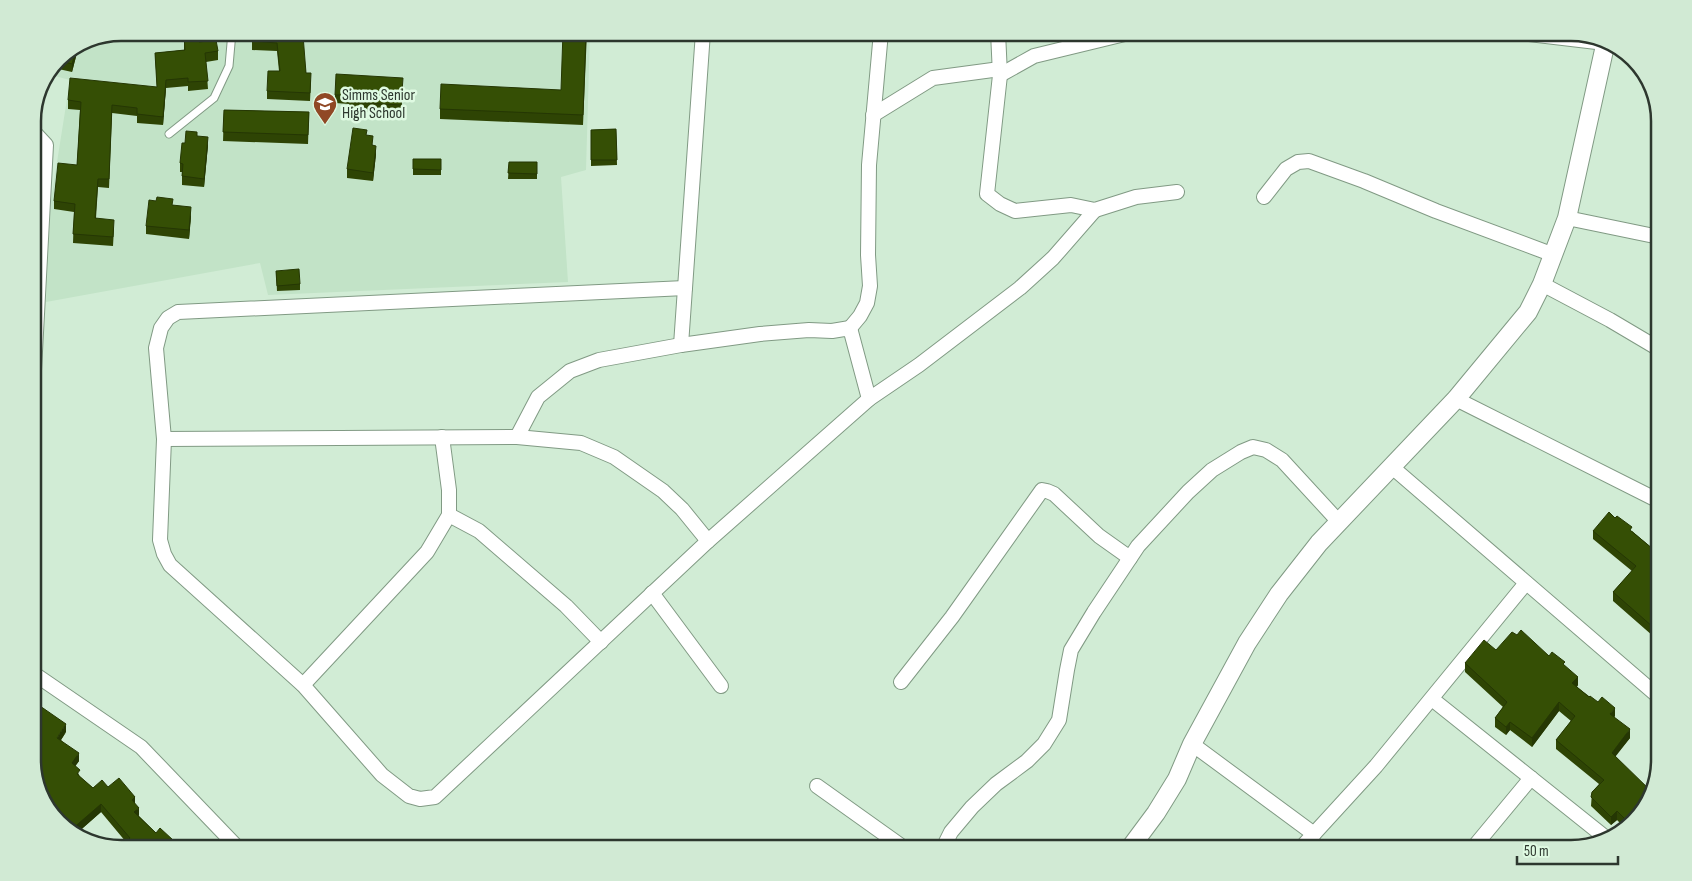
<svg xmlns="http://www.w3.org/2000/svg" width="1692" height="881" viewBox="0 0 1692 881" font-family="'Sofia Sans Condensed',sans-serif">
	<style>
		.built { fill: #c2e3c7 }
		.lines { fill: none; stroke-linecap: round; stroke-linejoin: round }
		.service-casing { stroke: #819a84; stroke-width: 9 }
		.minor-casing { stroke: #819a84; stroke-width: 16 }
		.tertiary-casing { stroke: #819a84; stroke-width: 20 }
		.service { stroke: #fff; stroke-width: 7 }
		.minor { stroke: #fff; stroke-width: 14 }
		.tertiary { stroke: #fff; stroke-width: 18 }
		.wall { fill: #2e4404 }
		.shaded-wall { fill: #253704 }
		.building { fill: #354f05; stroke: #253704 }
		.labels { text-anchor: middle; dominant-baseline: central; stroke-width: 5; stroke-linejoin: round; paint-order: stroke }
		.poi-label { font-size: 16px; fill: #2d372e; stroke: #dffae2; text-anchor: start }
		.rim { fill: none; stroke: #2d372e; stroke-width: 2.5 }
	</style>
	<rect width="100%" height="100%" fill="#d1ecd5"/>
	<polygon class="built" points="121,32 590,33 586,170 561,177 568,282 268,295 260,263 46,302 51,200 70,80 51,75 59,58 87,39"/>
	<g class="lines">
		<g class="service-casing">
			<polyline id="service" points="169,134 214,98 229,66 232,32"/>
		</g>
		<g class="minor-casing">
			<g id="minor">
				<polyline points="998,32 1000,75 987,194 1000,204 1015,211 1071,205 1095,210 1136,197 1177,192"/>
				<polyline points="1512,32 1605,43"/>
				<polyline points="1000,75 1034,56 1133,32"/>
				<polyline points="873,115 933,78 1000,69"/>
				<polyline points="33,131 46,145 33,389"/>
				<polyline points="1264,197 1286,169 1298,162 1309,161 1364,181 1436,211 1554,255"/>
				<polyline points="1567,218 1659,237"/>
				<polyline points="1542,284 1610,320 1659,349"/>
				<polyline points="685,288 178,312 168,318 161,328 156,348 164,439 160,540 164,554 170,565 303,685 382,775 409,796 420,799 435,797 708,541 869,399 919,365 1020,288 1053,258 1095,210"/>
				<polyline points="850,328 860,316 867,303 870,286 868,255 869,165 881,32"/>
				<polyline points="681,345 703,32"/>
				<polyline points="1456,399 1659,501"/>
				<polyline points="517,437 538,397 570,371 599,360 681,345 760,334 809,330 832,331 850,328 869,399"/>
				<polyline points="164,439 517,437 581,443 614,457 663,491 682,509 708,541"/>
				<polyline points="1392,467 1659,697"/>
				<polyline points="449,515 479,531 566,606 601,642"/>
				<polyline points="652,593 721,686"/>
				<polyline points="33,673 141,747 238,848"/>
				<polyline points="901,682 952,617 1042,490 1047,491 1054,494 1099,536 1130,558"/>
				<polyline points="303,685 427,552 449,515 449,490 442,437"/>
				<polyline points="1432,699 1606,838"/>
				<polyline points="1192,744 1314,834"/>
				<polyline points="817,786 904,848"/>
				<polyline points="943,848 951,832 972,807 996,784 1027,761 1044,744 1059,720 1067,670 1071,650 1094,612 1138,546 1188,492 1212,470 1241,452 1253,447 1266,450 1282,460 1339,522"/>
				<polyline points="1301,848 1376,766 1526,583"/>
				<polyline points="1473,848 1531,778"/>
			</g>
		</g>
		<g class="tertiary-casing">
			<polyline id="tertiary" points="1130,848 1156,813 1177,779 1192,744 1247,643 1279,594 1319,543 1456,399 1528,312 1542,284 1567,218 1606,41"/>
		</g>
		<use href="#service" class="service"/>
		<use href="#minor" class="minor"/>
		<use href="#tertiary" class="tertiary"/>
	</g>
	<g class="wall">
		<polygon points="252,32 301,32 306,73 311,81 310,101 267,99 267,91 279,71 277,51 252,50"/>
		<polygon points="374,32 458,32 458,40 374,38"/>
		<polygon points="587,32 583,125 440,119 440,109 561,90"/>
		<polygon points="184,35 218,51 218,60 206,62 208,89 188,91 188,86 166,88 163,125 137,123 137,116 112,113 109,188 98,187 96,218 114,228 113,246 73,243 74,212 54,209 54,201 77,165 80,110 68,109 68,100 157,87 155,53 184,50"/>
		<polygon points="79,45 72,72 54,68 59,58"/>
		<polygon points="403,86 401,114 349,111 349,104 335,103 335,95"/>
		<polygon points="224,110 309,112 308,144 223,141"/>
		<polygon points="616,129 617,165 591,166 591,130"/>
		<polygon points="367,135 373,146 376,154 373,181 347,178 347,169"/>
		<polygon points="197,136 208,145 204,187 182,185 182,172 180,172 180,163 185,143"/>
		<rect x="413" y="159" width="28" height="16"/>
		<polygon points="509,162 537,162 537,179 508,179"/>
		<polygon points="173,205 191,216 189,239 146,234 146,226"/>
		<polygon points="276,271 300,284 300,290 277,291"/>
		<polygon points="1593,531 1632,531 1653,549 1659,543 1659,628 1653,636 1613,601 1613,592 1632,571 1593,539"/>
		<polygon points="1496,650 1549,656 1565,666 1578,685 1577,687 1615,716 1614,717 1630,738 1615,756 1650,799 1625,828 1617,820 1611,825 1591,806 1592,792 1599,784 1556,749 1556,740 1571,721 1559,711 1532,747 1510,730 1506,735 1495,727 1495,718 1503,707 1465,672 1465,663"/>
		<polygon points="66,732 61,740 79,761 75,766 80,777 93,788 108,787 135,804 139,816 156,833 173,848 123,848 123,845 126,842 101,812 76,834 48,809 33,766"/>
	</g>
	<g class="shaded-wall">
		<polygon points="79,45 72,72 72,64 77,46"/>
		<polygon points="166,80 166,88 163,125 163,117"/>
		<polygon points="208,137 208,145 204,187 204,179"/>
		<polygon points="376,146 376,154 373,181 373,173"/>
		<polygon points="191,207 191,216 189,239 189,230"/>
		<polygon points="1659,620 1659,628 1653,636 1653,627"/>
		<polygon points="1578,677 1578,685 1572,691 1572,683"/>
		<polygon points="1559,702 1559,711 1532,747 1532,738"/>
		<polygon points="1615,708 1615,716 1610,722 1610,714"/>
		<polygon points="1510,722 1510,730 1506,735 1506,727"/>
		<polygon points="66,724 66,732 57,746 57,738"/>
		<polygon points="1630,729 1630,738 1612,761 1612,753"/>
		<polygon points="79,753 79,761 72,771 72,763"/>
		<polygon points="135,797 135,805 132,800"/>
		<polygon points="101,804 101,812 76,834 71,830"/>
		<polygon points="139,808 139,816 134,812"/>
		<polygon points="1617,811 1617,820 1611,825 1611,817"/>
		<polygon points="173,840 173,848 166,848 166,847"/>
	</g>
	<g class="building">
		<polygon points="252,32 301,32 301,35 303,35 306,73 311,73 310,93 267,91 268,71 280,71 277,43 252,41"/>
		<polygon points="563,32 586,32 583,115 440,109 441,84 561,90"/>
		<polygon points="199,34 199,42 216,40 218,51 205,53 208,81 188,82 188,78 166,80 163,117 137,114 137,108 112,105 109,179 98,179 95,218 114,220 113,237 73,234 75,204 54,201 58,163 77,165 81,102 68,100 70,78 157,87 155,53 185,50 184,35"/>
		<polygon points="77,46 72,64 58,60 59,58"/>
		<polygon points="336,74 403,78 401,105 349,102 349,95 335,95"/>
		<polygon points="224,110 309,112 308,135 223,132"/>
		<polygon points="353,128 367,130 366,135 373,136 372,145 376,146 373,173 347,169"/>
		<polygon points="616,129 617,160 591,160 591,130"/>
		<polygon points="186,131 197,132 197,136 208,137 204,179 182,176 183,164 180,163 182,143 185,143"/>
		<polygon points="413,159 441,159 441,170 413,169"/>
		<polygon points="509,162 537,162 537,174 508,173"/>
		<polygon points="157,197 173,199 172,205 191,207 189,230 146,226 149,200 156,201"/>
		<polygon points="299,269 300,284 277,286 276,271"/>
		<polygon points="1609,512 1615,518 1617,516 1632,527 1630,530 1653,549 1659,542 1659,620 1653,627 1613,592 1636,566 1593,531"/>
		<polygon points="1521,630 1549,656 1552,652 1565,662 1563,664 1578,677 1572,683 1589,697 1590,696 1598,702 1602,697 1615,708 1610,714 1630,729 1612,753 1652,792 1650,799 1629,823 1617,811 1611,817 1591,797 1592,792 1604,780 1556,740 1575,716 1559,702 1532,738 1510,722 1506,727 1495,718 1507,702 1465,663 1484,640 1496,650 1512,632 1517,635"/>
		<polygon points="40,706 66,724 57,738 79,753 72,763 80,770 77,774 93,788 102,780 108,787 119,778 135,797 132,800 139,808 134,812 156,833 160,828 173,840 166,847 167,848 126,848 123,845 130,838 101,804 71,830 48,809 33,766 33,712 35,714"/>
	</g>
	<defs>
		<g id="school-pin" transform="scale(1.25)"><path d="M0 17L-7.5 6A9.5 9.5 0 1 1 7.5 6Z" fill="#904825" stroke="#dffae2"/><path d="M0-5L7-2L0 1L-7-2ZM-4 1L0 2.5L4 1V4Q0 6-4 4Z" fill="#fff"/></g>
	</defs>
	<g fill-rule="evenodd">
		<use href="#school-pin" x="325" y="104"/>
	</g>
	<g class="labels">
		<g class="poi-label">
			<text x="342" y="95">Simms Senior<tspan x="342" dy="18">High School</tspan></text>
		</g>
	</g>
	<path d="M0 0H1692V881H0ZM121 41H1571A80 80 0 0 1 1651 121V760A80 80 0 0 1 1571 840H121A80 80 0 0 1 41 760V121A80 80 0 0 1 121 41Z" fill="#d1ead4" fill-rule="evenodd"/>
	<path class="rim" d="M121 41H1571A80 80 0 0 1 1651 121V760A80 80 0 0 1 1571 840H121A80 80 0 0 1 41 760V121A80 80 0 0 1 121 41Z"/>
	<path d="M1517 856v8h101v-8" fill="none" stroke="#2d372e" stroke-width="2.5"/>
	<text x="1524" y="856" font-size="15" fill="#2d372e" stroke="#dffae2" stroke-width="4" paint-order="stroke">50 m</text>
</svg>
